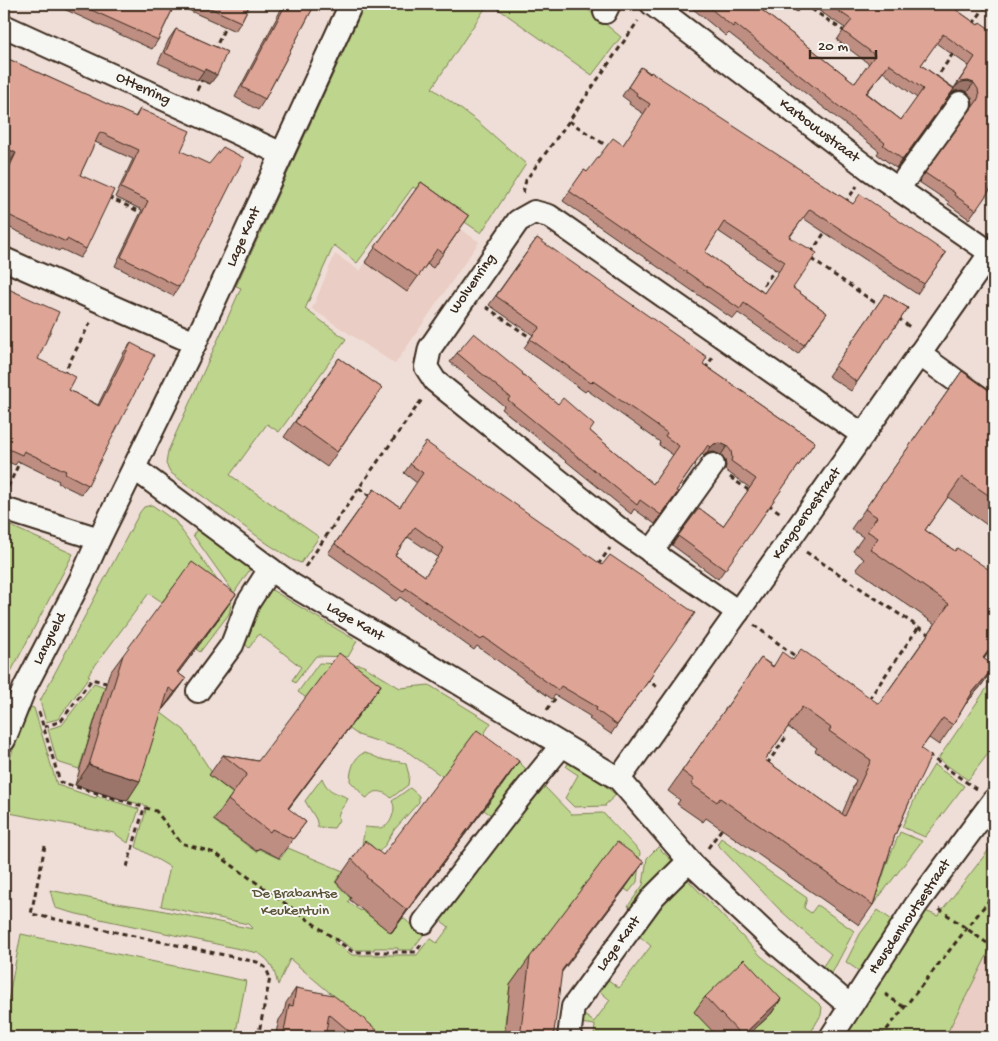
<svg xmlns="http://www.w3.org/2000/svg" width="998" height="1041" viewBox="0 0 998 1041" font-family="'Gochi Hand',sans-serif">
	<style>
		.built { fill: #eacdc4 }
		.green { fill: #bdd58c; stroke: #7c8055 }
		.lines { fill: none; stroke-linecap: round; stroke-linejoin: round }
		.minor-casing { stroke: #3b2a1e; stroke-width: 26 }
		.path { stroke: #3b2a1e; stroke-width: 3; stroke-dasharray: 5 4; stroke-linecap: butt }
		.minor { stroke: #f6f6f2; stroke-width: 22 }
		.wall { fill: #bf8e82; stroke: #3b2a1e; fill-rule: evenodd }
		.shaded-wall { fill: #9b746a; stroke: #3b2a1e }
		.building { fill: #dea597; stroke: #3b2a1e; fill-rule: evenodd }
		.labels { text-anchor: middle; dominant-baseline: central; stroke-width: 4; stroke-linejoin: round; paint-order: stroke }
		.street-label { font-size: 15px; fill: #3b2a1e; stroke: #f6f6f2 }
		.park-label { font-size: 15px; fill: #5c553a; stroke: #f6f6f2 }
	</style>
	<rect width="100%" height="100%" fill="#efded7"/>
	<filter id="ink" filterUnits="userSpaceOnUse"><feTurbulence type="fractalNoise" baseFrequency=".02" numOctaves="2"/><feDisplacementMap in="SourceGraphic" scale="10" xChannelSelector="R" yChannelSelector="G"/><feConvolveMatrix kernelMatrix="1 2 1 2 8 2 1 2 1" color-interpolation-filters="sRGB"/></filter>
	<g filter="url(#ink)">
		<g class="built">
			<polygon points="411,193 479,242 395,364 312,309 335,254 360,271"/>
			<polygon points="994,942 994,1037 945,1037"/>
		</g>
		<g class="green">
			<polygon points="365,4 488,4 432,88 477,121 526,164 481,233 413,187 357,263 334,245 305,309 346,339 279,432 267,424 230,475 319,537 301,563 293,560 268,544 171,473 166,464 168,451 241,288 236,286"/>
			<polygon points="493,4 581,4 621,37 592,75 497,8"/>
			<polygon points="152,505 175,521 232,601 229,614 200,652 196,649 222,614 178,581 162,602 149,593 88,675 90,676 58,719 46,722 40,701 140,512 144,507"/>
			<polygon points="4,523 73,554 4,685"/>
			<polygon points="197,530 251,568 234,593 193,535"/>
			<polygon points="267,587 357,641 348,657 316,656 295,683 292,680 301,667 259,634 249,648 246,645 245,641 252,621"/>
			<polygon points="319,663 362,665 400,688 429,685 491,723 482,737 514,757 532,775 495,818 484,810 503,784 461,753 443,777 405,750 358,735 298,692"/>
			<polygon points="993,679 994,680 994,746 968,780 938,759"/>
			<polygon points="94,683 105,687 79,769 57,762 48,729 62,725"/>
			<polygon points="30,707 34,708 57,785 96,798 97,796 139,809 128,843 114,833 4,812 4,776 21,726"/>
			<path d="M156,709L184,730L218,782L233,794L213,820L256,852L259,849L280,859L288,848L343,871L335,882L350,898L348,902L361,911L362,910L391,933L403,918L424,934L412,950H398V948H374V950H354L337,938L334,942L352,955H417L430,938L437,943L449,927L436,917L541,783L571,814L603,813L640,852L637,882L629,892L597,869L510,985L508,1003L509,1014H506L504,1037H382L290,959L278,985C274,970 272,961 258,953L77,914L55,908L50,890L98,900L155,909L253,929L248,924L161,906L170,867L136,847L147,806L128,801Z"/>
			<path d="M364,753C372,754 377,759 385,760C392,762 398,760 406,764L409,775L408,785L391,798C384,790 373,789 367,798L365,797L350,781C350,771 354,756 364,753Z"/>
			<polygon points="569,762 603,784 616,795 605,805 606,806 574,807 565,798 578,775 566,767"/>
			<polygon points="934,765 964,786 925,837 902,827 919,790"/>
			<path d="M322,778C328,793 336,792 348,798C346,805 340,808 338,816L339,820L334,828L318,827L316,819L305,801Z"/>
			<path d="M410,788L419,796V802L394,830L386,844L377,854H375C374,846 371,842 362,845L365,827C378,828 387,831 392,817C394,811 395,807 392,801Z"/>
			<polygon points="900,832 922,841 873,905 889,858"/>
			<polygon points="721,838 807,898 804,908 811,913 817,905 854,931 830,977 821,969 831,954 810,937 779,909 717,844"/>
			<polygon points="994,843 994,942 945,1037 842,1037 925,911 938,916"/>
			<polygon points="658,847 675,864 632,909 628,906 643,885 647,858"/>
			<polygon points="688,880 761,956 818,1003 822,1007 821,1015 808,1037 746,1037 771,1014 718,1037 594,1037 595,1025 579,1023 580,1012 594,1022 610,1000 597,989 606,978 619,988 651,946 638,935 662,903"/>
			<polygon points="878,910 892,920 859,971 846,962 860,934"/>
			<polygon points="21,934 246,981 235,1037 4,1037 4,1021"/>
		</g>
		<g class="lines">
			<g class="minor-casing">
				<g id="minor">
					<polyline points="652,4 869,169 991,253"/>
					<polyline points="605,12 609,4"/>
					<polyline points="4,26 188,110 282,154"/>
					<polyline points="898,189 960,103"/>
					<polyline points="4,259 195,343"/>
					<polyline points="919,354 994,408"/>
					<polyline points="134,468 292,585 437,670 619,779 695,867 777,944 850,1006"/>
					<polyline points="4,509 99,539"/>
					<polyline points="651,552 713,465"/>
					<polyline points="738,612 623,532 435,381 426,367 430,348 518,221 534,212 549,216 863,435"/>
					<polyline points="198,691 232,645 248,603 270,569"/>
					<polyline points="4,740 25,687 81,579 99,539 195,343 351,4"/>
					<polyline points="619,779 789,540 994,248"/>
					<polyline points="424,922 519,798 562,745"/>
					<polyline points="569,1037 573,1007 654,896 689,861"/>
					<polyline points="831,1037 916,905 994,800"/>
				</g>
			</g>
			<g class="path">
				<polyline points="804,4 847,33"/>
				<polyline points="973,24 987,4"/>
				<polyline points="214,51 227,23"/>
				<polyline points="935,80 954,52"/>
				<polyline points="197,90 203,77"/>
				<polyline points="569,121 610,148"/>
				<polyline points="523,193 526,180 569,121 638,21"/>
				<polyline points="108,197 138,211 140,205"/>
				<polyline points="845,203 857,186"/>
				<polyline points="811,253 827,229"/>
				<polyline points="811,259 880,306"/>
				<polyline points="758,293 776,268"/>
				<polyline points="486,307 534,340"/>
				<polyline points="898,318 911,328"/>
				<polyline points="705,369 713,357"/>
				<polyline points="63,375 91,321"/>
				<polyline points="730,477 751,492"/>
				<polyline points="8,487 21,459"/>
				<polyline points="359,488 372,498"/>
				<polyline points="768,504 782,514"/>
				<polyline points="806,552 932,636"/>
				<polyline points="598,565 610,548"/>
				<polyline points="305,567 359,488 423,398"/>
				<polyline points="754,625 799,659"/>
				<polyline points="645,679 659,688"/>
				<polyline points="869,699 918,628"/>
				<polyline points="547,710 559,693"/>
				<polyline points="39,712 60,782 156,811 181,843 215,853 353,952 416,952 422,943"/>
				<polyline points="44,727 61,721 92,679 106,683"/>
				<polyline points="928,755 976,789"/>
				<polyline points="767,764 786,737"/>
				<polyline points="45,846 31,914 257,962 266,968 270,978 258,1037"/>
				<polyline points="708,848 723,827"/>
				<polyline points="127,867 144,808"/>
				<polyline points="939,909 994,948"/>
				<polyline points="885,994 905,1008"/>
				<polyline points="881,1037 994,894"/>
			</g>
			<use href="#minor" class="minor"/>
		</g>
		<g class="wall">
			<polygon points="53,4 175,4 158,40 152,49"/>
			<polygon points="175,4 250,4 241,22 235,31"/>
			<polygon points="284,4 315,4 265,99 258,110 235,97"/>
			<path d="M687,4H754L855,83L869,64L837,40L845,28L809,4H948L978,25L994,184L969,219L948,204L949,202L919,182L971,110L973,105L972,98L967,92L962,90L955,91L950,94L897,168H896L877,154L879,151L729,33L726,36ZM936,43L969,66L954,88L921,65ZM883,72L917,98L901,120L867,93Z"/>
			<polygon points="785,4 803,4 797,12"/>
			<polygon points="176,29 227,52 210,84 198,79 197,80 158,63 169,39"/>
			<polygon points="4,57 135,117 140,109 181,151 179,287 173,296 115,266 142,210 115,197 133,159 95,142 80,175 86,249 80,258 61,249 59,251 4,225 4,175 10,162 4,159"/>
			<path d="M641,67L853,204L946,253L917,294L803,218L790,237L793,288L827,313L798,354L738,313L733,319L563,201L584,170L587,172L623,145L644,114L629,104L630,102L622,96ZM718,231L779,272L764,293L705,252Z"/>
			<polygon points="421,182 469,216 433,268 427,264 407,292 365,262"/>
			<polygon points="537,238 703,364 815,442 718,579 672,545 699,508 723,526 750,488 725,470 726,466 725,460 721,455 714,452 708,453 704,456 702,454 676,491 678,492 655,524 634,509 631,514 502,409 504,406 450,362 457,353 522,374 653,484 673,455 659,445 660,442 587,390 585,392 524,348 533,335 489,305"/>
			<polygon points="4,287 38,359 69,390 98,405 124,352 131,343 88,485 81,494 58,483 59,481 18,461 15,465 4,460"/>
			<polygon points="885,294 908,308 851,391 828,376"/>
			<polygon points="994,304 994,313 990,310"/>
			<polygon points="339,358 382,388 327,467 284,437"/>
			<path d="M962,371L994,409V530L948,497L925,530L955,551L994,573V650L992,648L984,659L994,667L981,686L965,705L953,725L939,745L929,738L921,749L915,789L895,835L873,905L859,925L706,818L703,822L677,804L680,800L668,791L761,658L773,666L793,660L879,704L935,624L856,569L864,559L853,551L863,537L851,529ZM788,727L817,748L815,751L856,780L842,814L765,760Z"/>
			<path d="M426,442L659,663L653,672L654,673L611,734L589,719L591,717L555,695L552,699L477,646L474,650L400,597L396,601L328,553L374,489L400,507L417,483L404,473ZM408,537L438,557L425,576L395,555Z"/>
			<polygon points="222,614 178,673 186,679 172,698 162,710 127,801 75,785 109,674 123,655"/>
			<polygon points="381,685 367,704 288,809 306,822 279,858 259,848 256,851 214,820 233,793 209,775 223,755 258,761"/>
			<polygon points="519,761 503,784 391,933 350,900 351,898 336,882 352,859 383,855"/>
			<polygon points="624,890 561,972 553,1037 504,1037 510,985 530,957"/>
			<polygon points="296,988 385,1037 328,1037 325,1035 325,1037 275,1037 279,1020 284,1013 286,1003"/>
			<polygon points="705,997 781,999 771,1014 746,1037 718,1037 694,1012"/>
		</g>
		<g class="shaded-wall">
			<polygon points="205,69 217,75 210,84 198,79"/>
			<polygon points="968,81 974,83 967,92 962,90 955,91 949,95 956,86 961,82"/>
			<polygon points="954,89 897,168 896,168 902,159"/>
			<polygon points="4,147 16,153 10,162 4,159"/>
			<polygon points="720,443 727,446 721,455 714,452 708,453 704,456 711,447 714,444"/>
			<polygon points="236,594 222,614 164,692 177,672"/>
			<polygon points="994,643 994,645 969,678 983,658"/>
			<polygon points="994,667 981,686 958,713 972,693"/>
			<polygon points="186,679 172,698 161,711 175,692"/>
			<polygon points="381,685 367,704 274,828 288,808"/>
			<polygon points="519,761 503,784 391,933 407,910"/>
			<polygon points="89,765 140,781 127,801 75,785"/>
			<polygon points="644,862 624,890 543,997 562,970"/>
			<polygon points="781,999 771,1014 746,1037 741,1037"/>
		</g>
		<g class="building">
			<polygon points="78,4 175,4 158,40"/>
			<polygon points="201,4 250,4 241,22"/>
			<polygon points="286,4 315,4 265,99 242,87"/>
			<path d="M705,4H754L855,83L875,55L843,31L852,20L828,4H948L978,25L980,22L994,32V184L976,210L954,195L955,193L925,173L977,101L979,96L978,89L974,83L968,81L961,82L956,86L975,57L943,34L921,65L954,89L903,159H902L883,145L885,143L735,24L733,27ZM889,64L923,89L901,120L866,93Z"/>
			<polygon points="176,29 227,52 217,75 205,69 204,71 165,53"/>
			<polygon points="4,57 136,117 140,109 190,131 181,151 209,164 223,147 244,158 179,287 121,257 148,201 121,188 139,150 100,132 80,175 114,190 86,249 67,239 66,242 4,213 4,179 16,153 4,147"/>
			<path d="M641,67L650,74L651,72L853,204L860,194L946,253L924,284L810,209L789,237L817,253L793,288L827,313L804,345L744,303L740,309L569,191L584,170L587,172L613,138L623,145L650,104L636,95L637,93L628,87ZM724,222L785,262L764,293L705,252Z"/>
			<polygon points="421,182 469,216 443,253 437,249 418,277 375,247"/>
			<polygon points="537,238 707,357 703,364 815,442 725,570 678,536 699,508 723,526 756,479 731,461 732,457 731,451 727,446 720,443 714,444 711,447 708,445 676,491 678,492 661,515 640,500 637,505 508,400 510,397 457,353 474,333 523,373 522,374 558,404 563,398 594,425 590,431 653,484 679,446 665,436 667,433 593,381 591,383 530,339 540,327 496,296"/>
			<polygon points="4,287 59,312 38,359 76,377 69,390 99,406 131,343 154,355 88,485 65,473 66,471 24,451 22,455 4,447"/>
			<polygon points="885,294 908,308 857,382 835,366"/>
			<polygon points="339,358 382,388 337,452 295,422"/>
			<path d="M962,371L994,394V406L993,408L994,409V499L962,477L925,530L955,551L957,548L994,573V643L983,658L994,666V667L972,693L953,725L943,718L921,749L931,756L915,789L895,835L873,905L720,798L717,802L691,784L694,780L682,771L761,658L773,667L782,652L793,660L801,649L879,704L920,646L949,604L870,549L878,538L867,531L877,517L865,509ZM802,707L831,728L829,731L871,760L845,816L765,760Z"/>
			<path d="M426,442L602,565L610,555L695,613L662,659L653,672L654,673L617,725L596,710L597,707L561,686L558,690L484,637L481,640L406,588L403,592L335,544L374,489L400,507L423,473L410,464ZM415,527L444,548L425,576L395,555Z"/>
			<polygon points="192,562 236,594 177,672 186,679 175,692 169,688 140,781 89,765 123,655"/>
			<polygon points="339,653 381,685 288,808 306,822 293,839 272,829 270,832 228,800 247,774 223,755 258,761"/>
			<polygon points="477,730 519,761 407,910 366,877 367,875 352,859 365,841 383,855"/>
			<polygon points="617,842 644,862 562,970 555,1025 553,1037 520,1037 530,957"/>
			<polygon points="744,959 781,999 742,1036 705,997"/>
			<polygon points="296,988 333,995 357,1013 385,1037 356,1037 329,1014 325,1037 283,1037 289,1005 293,1006"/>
		</g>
	</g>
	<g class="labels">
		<g class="street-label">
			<text transform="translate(143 89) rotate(25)">Otterring</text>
			<text transform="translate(819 131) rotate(37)">Karbouwstraat</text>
			<text transform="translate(244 237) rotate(-66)">Lage Kant</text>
			<text transform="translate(473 284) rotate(-55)">Wolvenring</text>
			<text transform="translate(807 514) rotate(-55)">Kangoeroestraat</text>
			<text transform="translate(355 622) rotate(30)">Lage Kant</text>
			<text transform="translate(50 639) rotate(-63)">Langveld</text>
			<text transform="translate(910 917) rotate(-56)">Heusdenhoutsestraat</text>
			<text transform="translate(619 944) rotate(-54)">Lage Kant</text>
		</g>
		<g class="park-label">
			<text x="295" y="894">De Brabantse<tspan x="295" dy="17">Keukentuin</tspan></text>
		</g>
	</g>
	<rect width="998" height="1041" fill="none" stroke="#f6f6f2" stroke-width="20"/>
	<rect x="10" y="10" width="978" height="1021" fill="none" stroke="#3b2a1e" stroke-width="2" filter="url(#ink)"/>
	<path d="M810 50v8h66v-8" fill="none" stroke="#3b2a1e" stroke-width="2.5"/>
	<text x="818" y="50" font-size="15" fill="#3b2a1e" stroke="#f6f6f2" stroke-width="4" paint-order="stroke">20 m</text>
</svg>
